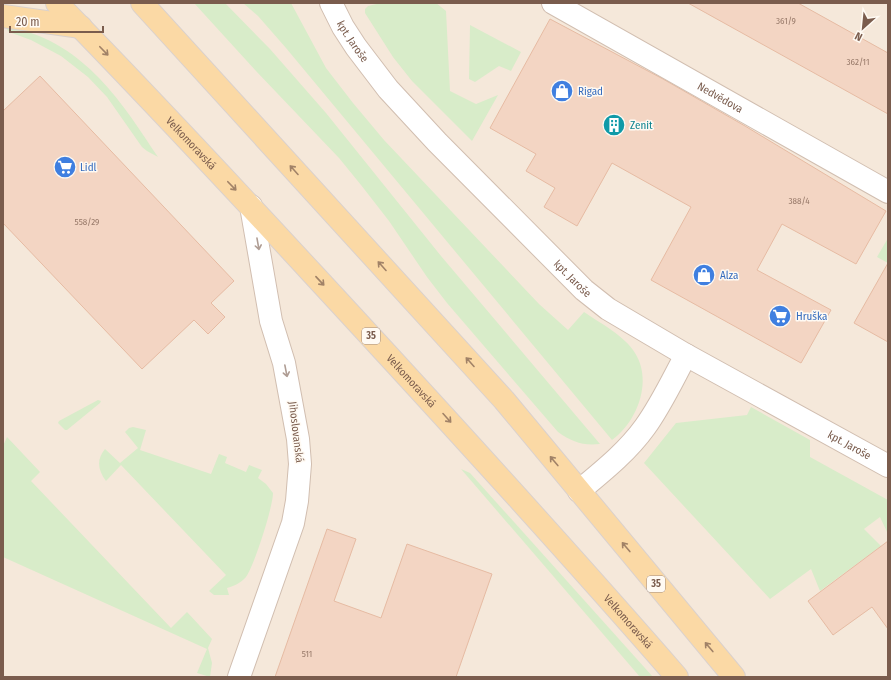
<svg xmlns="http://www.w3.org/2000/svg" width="891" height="680" viewBox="0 0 891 680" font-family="'Fira Sans Condensed',sans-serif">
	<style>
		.residential { fill: #f5e8da }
		.green { fill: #d8ecc9 }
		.building { fill: #f3d5c3; stroke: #e6bba3 }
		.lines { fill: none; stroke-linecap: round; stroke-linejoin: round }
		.street-casing { stroke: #d1beb0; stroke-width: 24 }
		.primary-casing { stroke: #dad1cd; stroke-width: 24 }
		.street { stroke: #fff; stroke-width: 22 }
		.primary { stroke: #fbd9a5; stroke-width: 22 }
		.oneway { stroke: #a18267 }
		.oneway2 { stroke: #af9d94 }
		.labels { text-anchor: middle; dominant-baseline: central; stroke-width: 3; stroke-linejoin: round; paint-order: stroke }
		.number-label { font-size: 9px; fill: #987a6a }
		.shield { fill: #fffaf3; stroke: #a28b7f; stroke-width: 1 }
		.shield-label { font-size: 10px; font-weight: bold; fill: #7a5c4d }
		.street-label { font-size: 11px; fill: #7a5c4d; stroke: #fffaf3 }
		.shop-label { font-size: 11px; fill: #366cbe; stroke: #fffaf3; text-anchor: start }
		.culture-label { font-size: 11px; fill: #0d838f; stroke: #fffaf3; text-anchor: start }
	</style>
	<rect width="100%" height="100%" fill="#fdf6ec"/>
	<rect class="residential" x="3" y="3" width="885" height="674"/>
	<g class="green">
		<path d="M194,3H225L270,49L326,113L441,256L600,444C583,446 572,442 558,432L447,303L427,277L389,221L361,185L339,158L256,71Z"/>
		<path d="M243,3H291L326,68L353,103L384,140L539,304L568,330L584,312C600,323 625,336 635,353C653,381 637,422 612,440L286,48L258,16Z"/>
		<polygon points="381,3 436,3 446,11 450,91 476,104 498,95 472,141 412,81 393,57 365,13 365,9 368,6"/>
		<polygon points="470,25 521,52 511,71 499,66 475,82 469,79"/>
		<path d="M5,26C81,40 118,96 158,157L147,151L142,147L107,97L88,77L61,56L31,40L9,32Z"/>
		<polygon points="888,238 888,263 877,257"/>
		<polygon points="98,400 101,401 100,403 67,430 65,430 58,423 59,421"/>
		<polygon points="751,407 810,440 810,457 888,500 888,534 880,517 864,529 881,546 820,591 811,569 770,599 644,463 676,423 747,415"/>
		<path d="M133,427L146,430L140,450L211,474L219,454L227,457L225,463L246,472L249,465L262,470L258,478L266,484L273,493C273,507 254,566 246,577C241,583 234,586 227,588L229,595H214L209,591L226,575L121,465L106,481C98,470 96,460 105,449L120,463L138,448L125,432L129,428Z"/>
		<polygon points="7,437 40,472 31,481 171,628 187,612 212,639 208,648 212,663 210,677 197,673 207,649 3,557 3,446"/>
		<polygon points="461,469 470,473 653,677 640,677"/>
	</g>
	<g class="building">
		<polygon points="688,3 798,3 888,53 888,114"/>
		<polygon points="550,19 663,79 745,126 886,211 856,264 782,224 757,270 831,310 801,363 651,280 691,207 612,163 577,226 544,207 555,188 526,171 536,154 490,128"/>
		<polygon points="40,76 234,281 211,303 225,317 208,334 194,320 142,369 3,223 3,111"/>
		<polygon points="888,263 888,342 854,323"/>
		<polygon points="327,529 356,539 334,601 381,618 407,544 492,574 456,677 275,677"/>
		<polygon points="888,541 888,629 872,607 833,635 808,601"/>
	</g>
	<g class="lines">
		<g class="street-casing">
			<g id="street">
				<path id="s1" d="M331,3L343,27L356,47L388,89L437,142L584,290L608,309L686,355L888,466"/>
				<path id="s2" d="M553,3L888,192"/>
				<path d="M579,491C603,471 627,452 645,427C661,405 673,379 686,355"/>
				<polyline points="239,677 293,523 297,501 300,464 298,439 284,363 271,321 251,206"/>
			</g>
		</g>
		<g class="primary-casing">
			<g id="primary">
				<path id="s3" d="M57,3C144,92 229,183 313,274C436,407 558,540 677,677"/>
				<polyline points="142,3 504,400 734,677"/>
				<polyline points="3,16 81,27"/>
			</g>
		</g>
		<use href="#street" class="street"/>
		<use href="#primary" class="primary"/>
	</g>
	<defs><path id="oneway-shaft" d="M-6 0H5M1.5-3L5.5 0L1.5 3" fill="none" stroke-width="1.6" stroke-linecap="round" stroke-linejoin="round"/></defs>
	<g class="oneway">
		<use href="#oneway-shaft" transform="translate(104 51) rotate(46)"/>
		<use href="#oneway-shaft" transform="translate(294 170) rotate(-132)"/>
		<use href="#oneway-shaft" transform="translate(232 186) rotate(46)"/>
		<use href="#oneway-shaft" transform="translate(382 266) rotate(-132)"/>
		<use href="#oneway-shaft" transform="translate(320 281) rotate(47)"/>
		<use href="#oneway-shaft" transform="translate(470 362) rotate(-132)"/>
		<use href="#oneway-shaft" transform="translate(447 418) rotate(48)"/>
		<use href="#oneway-shaft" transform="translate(554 461) rotate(-130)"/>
		<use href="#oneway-shaft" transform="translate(626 547) rotate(-130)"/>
		<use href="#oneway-shaft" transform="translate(709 647) rotate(-130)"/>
	</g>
	<g class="oneway2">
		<use href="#oneway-shaft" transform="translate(258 244) rotate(80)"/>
		<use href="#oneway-shaft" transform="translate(286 371) rotate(79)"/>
	</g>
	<defs>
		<g id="shop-disc" transform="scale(1.15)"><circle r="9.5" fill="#3f7fe0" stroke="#fffaf3"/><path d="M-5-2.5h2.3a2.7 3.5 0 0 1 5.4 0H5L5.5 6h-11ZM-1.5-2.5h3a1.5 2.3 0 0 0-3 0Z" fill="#fff"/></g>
		<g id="building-disc" transform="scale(1.15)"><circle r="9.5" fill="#0f9aa8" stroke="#fffaf3"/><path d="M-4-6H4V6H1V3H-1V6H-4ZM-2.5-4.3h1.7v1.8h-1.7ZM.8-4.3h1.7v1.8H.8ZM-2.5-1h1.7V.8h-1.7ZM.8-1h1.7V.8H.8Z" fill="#fff"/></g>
		<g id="supermarket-disc" transform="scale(1.15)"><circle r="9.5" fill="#3f7fe0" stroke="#fffaf3"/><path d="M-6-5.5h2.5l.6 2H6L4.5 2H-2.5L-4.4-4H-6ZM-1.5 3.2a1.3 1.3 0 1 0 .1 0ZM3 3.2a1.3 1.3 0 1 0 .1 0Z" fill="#fff"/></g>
	</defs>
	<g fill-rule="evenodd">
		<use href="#shop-disc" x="562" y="91"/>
		<use href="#building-disc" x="614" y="125"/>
		<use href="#supermarket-disc" x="65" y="167"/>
		<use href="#shop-disc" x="704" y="275"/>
		<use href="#supermarket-disc" x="780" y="316"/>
	</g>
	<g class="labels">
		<g class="number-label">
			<text x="786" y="21">361/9</text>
			<text x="858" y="62">362/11</text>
			<text x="799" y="201">388/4</text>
			<text x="87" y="222">558/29</text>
			<text x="307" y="654">511</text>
		</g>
		<g class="shield">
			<rect x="362" y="328" width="18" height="16" rx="3"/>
			<rect x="647" y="576" width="18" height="16" rx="3"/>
		</g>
		<g class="shield-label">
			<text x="371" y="336">35</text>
			<text x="656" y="584">35</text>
		</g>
		<g class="street-label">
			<text stroke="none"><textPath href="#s1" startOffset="44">kpt. Jaroše</textPath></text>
			<text stroke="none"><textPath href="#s2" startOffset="192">Nedvědova</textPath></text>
			<text stroke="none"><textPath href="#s3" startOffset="194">Velkomoravská</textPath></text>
			<text stroke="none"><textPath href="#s1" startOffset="368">kpt. Jaroše</textPath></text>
			<text stroke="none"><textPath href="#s3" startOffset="518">Velkomoravská</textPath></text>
			<text transform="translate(296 432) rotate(83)">Jihoslovanská</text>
			<text stroke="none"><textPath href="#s1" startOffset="692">kpt. Jaroše</textPath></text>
			<text stroke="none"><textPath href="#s3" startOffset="842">Velkomoravská</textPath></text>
		</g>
		<g class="shop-label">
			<text x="578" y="91">Rigad</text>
			<text x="80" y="167">Lidl</text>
			<text x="720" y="275">Alza</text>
			<text x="796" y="316">Hruška</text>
		</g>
		<g class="culture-label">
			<text x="630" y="125">Zenit</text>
		</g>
	</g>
	<rect width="891" height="680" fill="none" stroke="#7a5c4d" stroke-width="8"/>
	<g transform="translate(863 28) rotate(207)" stroke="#fffaf3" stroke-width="3" paint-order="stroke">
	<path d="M0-3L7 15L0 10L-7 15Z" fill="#7a5c4d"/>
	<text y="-6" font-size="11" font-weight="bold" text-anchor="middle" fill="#7a5c4d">N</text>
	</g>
	<path d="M10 26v6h93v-6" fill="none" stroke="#7a5c4d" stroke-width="2"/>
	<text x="16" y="26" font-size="12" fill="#7a5c4d" stroke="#fffaf3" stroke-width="3" paint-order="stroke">20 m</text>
</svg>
